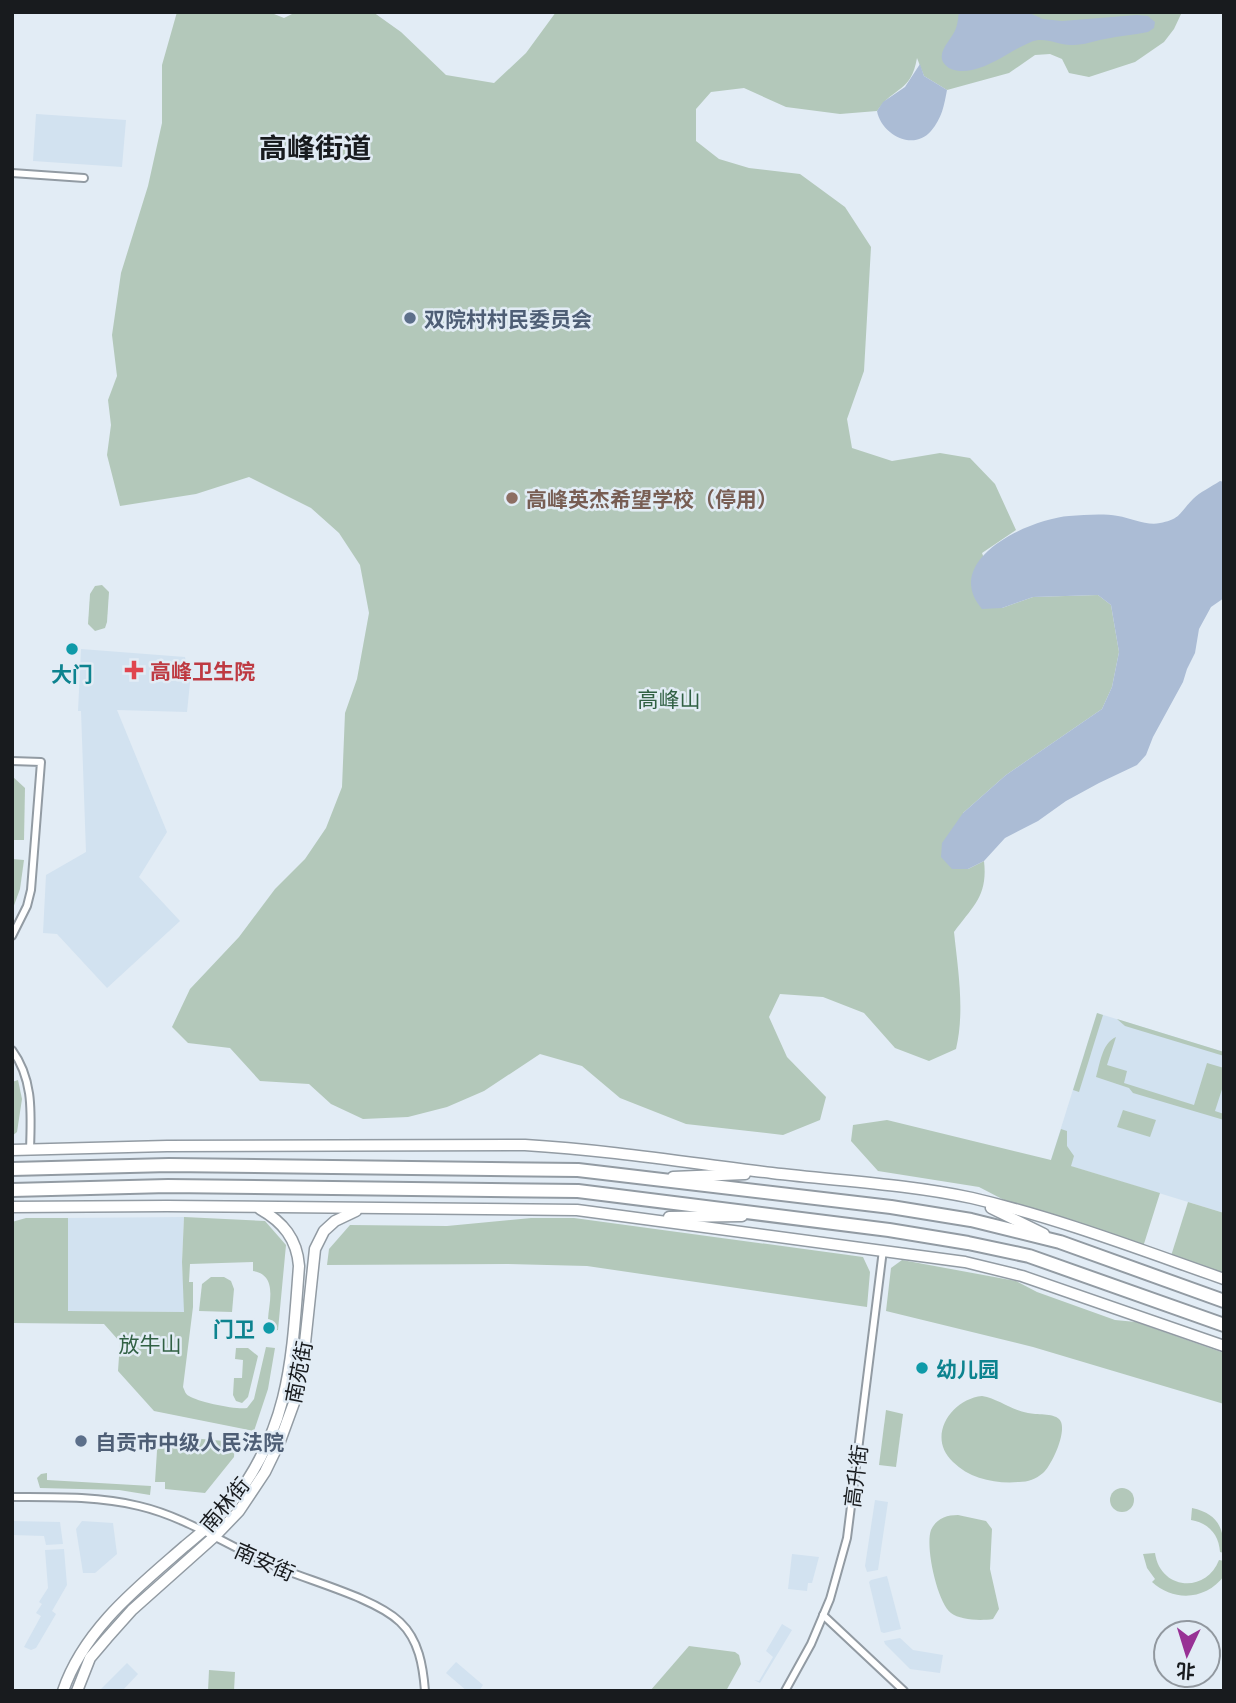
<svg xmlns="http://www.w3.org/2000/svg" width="1236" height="1703" viewBox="0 0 1236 1703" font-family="Lato,'Noto Sans SC',sans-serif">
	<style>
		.built { fill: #d2e2f0 }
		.green { fill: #b3c8ba }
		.water { fill: #abbcd5 }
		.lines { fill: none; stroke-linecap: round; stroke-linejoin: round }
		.street-casing { stroke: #929ba3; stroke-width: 10 }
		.secondary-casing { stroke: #929ba3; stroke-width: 13 }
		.highway-casing { stroke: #929ba3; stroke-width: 16 }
		.street { stroke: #fff; stroke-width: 6 }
		.secondary { stroke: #fff; stroke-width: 10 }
		.highway { stroke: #fff; stroke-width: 12 }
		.service-dot { fill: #5c6f8a; stroke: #e2ecf5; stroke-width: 2.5 }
		.education-dot { fill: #8d6e63; stroke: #e2ecf5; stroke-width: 2.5 }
		.culture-dot { fill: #0f9aa8; stroke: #e2ecf5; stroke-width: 2.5 }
		.health-dot { fill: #e0444e; stroke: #e2ecf5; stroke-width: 2.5 }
		.labels { text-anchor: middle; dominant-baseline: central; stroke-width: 5; stroke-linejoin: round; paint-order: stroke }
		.service-label { font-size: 21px; font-weight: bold; fill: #4e5e75; stroke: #e2ecf5; text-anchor: start }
		.education-label { font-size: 21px; font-weight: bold; fill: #785e54; stroke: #e2ecf5; text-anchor: start }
		.health-label { font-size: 21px; font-weight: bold; fill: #be3a42; stroke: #e2ecf5; text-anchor: start }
		.culture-label { font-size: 21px; font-weight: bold; fill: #0d838f; stroke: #e2ecf5 }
		.park-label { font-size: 21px; fill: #316044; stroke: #e2ecf5 }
		.street-label { font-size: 21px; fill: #181b1e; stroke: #e2ecf5 }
		.district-label { font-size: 28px; font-weight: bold; fill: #181b1e; stroke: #e2ecf5 }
	</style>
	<rect width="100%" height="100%" fill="#e2ecf5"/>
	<g class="built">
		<polygon points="36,114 126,120 122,167 33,161"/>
		<polygon points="81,649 185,657 190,683 187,712 117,710 167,832 139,877 180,921 107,988 57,934 43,933 46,875 86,852 81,711 78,711"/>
		<polygon points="1097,1013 1224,1052 1224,1213 1051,1160"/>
		<polygon points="184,1217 182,1262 185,1312 68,1311 68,1218"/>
		<polygon points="875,1500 888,1502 878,1570 867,1572 865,1566"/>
		<polygon points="12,1521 60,1522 63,1544 46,1545 44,1536 12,1535"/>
		<polygon points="82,1521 113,1523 117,1554 95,1573 83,1573 76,1529"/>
		<polygon points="64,1549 67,1585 52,1611 56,1614 36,1648 31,1650 24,1647 41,1616 36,1613 42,1604 39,1602 48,1588 45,1550"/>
		<polygon points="792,1554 819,1557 812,1583 808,1583 807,1591 788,1589"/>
		<polygon points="887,1576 901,1629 884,1633 881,1632 869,1582 871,1580"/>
		<polygon points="782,1624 792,1630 760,1683 754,1680 759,1681 773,1657 766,1651"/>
		<polygon points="900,1638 913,1650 943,1655 940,1673 910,1669 885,1644 884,1641"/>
		<polygon points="456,1662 483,1685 479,1691 467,1691 446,1673"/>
		<polygon points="127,1663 138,1674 122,1691 99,1691"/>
	</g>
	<g class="green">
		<path d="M177,12H269L284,18L296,12H373L401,32L446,75L494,83L526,53L556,12H1182L1174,29L1164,42L1135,62L1089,77L1069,73L1062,59L1050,54L1035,55L1009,73L947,90L924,76L917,58C911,93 894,86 877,111L840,114L786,107L744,88L711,92L696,109V141L719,159L749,168L800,174L845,207L871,247L864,371L847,419L852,448L892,461L940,453L970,458L995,484L1016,530L982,553L1002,608L1033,597L1098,595L1111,605L1119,652L1112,687L1102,709L1006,775L963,813L968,869L984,861C988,896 973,906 954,932C958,970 965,1011 956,1049L929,1061L895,1048L864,1013L823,997L780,994L769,1017L787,1057L826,1097L820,1120L783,1135L686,1124L620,1098L582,1066L540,1054L484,1091L447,1107L408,1117L363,1119L331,1104L309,1084L260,1081L230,1048L188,1043L172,1027L190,989L239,937L275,889L305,859L326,828L342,787L345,713L357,679L369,613L360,565L339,533L311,508L249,477L196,494L120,506L107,455L111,425L108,400L117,376L112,335L121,273L148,186L162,123V65Z"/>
		<polygon points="102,585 109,592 107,622 105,628 95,631 88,624 90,594 95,586"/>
		<polygon points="12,776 25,788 24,840 12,840"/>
		<polygon points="12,859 24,860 20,889 12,911"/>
		<polygon points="1097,1013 1103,1015 1079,1092 1073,1090"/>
		<polygon points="1117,1019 1224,1052 1224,1056 1125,1026"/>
		<path d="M1116,1037L1107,1065L1127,1071L1124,1083L1194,1105L1207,1063L1224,1068V1083L1215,1111L1224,1114V1120L1133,1093L1129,1088L1096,1077C1100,1064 1102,1043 1116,1037Z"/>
		<polygon points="18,1080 22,1099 17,1132 12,1136 12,1082"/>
		<polygon points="1123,1110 1156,1120 1150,1137 1117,1127"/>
		<polygon points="887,1120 1051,1160 1061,1129 1067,1131 1067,1146 1074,1156 1071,1166 1160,1193 1143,1247 1006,1201 979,1187 878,1171 851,1141 853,1125"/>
		<polygon points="1188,1202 1224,1213 1224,1273 1171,1256"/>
		<path d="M184,1217L265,1221L286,1245L278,1330L271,1331V1320L268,1319C269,1302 278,1275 253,1271V1262L190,1264L189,1282H193V1307L183,1387C185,1391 185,1394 189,1396C198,1402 237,1410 247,1408L254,1399L266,1347L275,1348L268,1389L254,1431L154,1411L118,1371L120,1342L104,1324L12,1323V1222L26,1218H68V1311L184,1312L182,1262Z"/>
		<polygon points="531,1218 574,1218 863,1257 870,1272 867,1307 587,1266 507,1264 327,1265 329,1249 350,1225 447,1226"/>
		<polygon points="902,1260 1016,1281 1037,1292 1115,1320 1136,1322 1224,1353 1224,1404 1033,1347 886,1311 891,1268"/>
		<polygon points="211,1277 224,1277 231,1281 234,1289 232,1312 199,1311 202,1284"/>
		<polygon points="236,1348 248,1348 258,1356 248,1397 242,1403 236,1401 233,1395 234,1378 242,1378 243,1360 235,1359"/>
		<path d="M982,1396C999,1399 1011,1410 1028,1413C1036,1415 1053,1413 1059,1419C1069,1428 1052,1465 1043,1473C1036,1479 1028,1482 1019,1482C996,1484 970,1479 953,1462C926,1437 951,1399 982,1396Z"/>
		<polygon points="886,1410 903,1414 896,1467 879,1465"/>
		<polygon points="158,1435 235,1442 234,1457 205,1493 165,1489 165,1482 155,1482"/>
		<polygon points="47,1473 47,1480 151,1486 150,1495 119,1490 40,1488 37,1478 41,1474"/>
		<circle cx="1122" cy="1500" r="12"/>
		<path d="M1192,1508C1219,1514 1224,1529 1224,1553L1220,1552C1219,1535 1209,1523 1191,1520Z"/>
		<path d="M958,1515L986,1521L992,1529L990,1569L999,1609L993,1619C980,1621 960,1620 951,1613C937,1602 925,1546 931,1530C936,1519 946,1515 958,1515Z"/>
		<path d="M1155,1553C1160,1590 1206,1594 1219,1560L1224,1561V1576C1206,1600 1174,1602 1152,1582L1155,1579L1147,1568L1143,1554Z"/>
		<polygon points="689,1646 735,1652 739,1655 741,1664 726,1691 650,1691"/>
		<polygon points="209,1670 235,1672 234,1691 208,1691"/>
	</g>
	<g class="water">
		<path d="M959,12H1027L1043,19L1062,21L1137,15L1148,16L1155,22L1154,28L1148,32C1133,35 1119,36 1105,39C1094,41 1084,45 1073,45C1059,46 1045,36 1031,42C1011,50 994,65 972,70C962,72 949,72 943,62C937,51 953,38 956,28C958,23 958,17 959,12Z"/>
		<path d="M920,64L924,76L947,90C944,106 942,118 931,131C913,152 881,134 877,111L883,102L905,87Z"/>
		<path d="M1220,481L1224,482V598L1211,607L1199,629L1195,653L1187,669L1183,682L1153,737L1146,755L1137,765L1099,783L1066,801L1038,821L1005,838L984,861L968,869H952L941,857L942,843L963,813L1006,775L1102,709L1112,687L1119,652L1111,605L1098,595L1033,597L1002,608L982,609C940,560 1029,519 1069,516C1085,515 1102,513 1118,516C1131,518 1147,526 1160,523C1181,519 1179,513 1193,499C1200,492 1211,487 1220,481Z"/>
	</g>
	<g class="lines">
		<g class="street-casing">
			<g id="street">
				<polyline points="12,173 84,178"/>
				<polyline points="12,761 41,762 31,890 27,906 12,936"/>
				<path d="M12,1050C34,1080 31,1114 30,1150"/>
				<path d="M12,1497C54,1497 99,1496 139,1506C186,1517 226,1545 270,1564C305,1580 374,1597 400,1622C419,1640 423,1666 425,1691"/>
				<polyline points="823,1615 904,1691"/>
				<polyline points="785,1691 811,1644 830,1599 847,1538 883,1250"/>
			</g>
		</g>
		<g class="secondary-casing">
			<g id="secondary">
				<path d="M12,1150L167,1146L525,1145C608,1150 690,1163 772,1173C839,1181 906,1184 972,1198C1058,1218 1141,1250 1224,1279"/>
				<polyline points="673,1177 745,1174"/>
				<polyline points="12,1207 167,1206 577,1210 965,1262 1022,1276 1224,1346"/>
				<polyline points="991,1208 1044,1234"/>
				<polyline points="669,1217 742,1216"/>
				<path d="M63,1691C84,1629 138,1587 185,1546C201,1533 219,1518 232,1502C291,1426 292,1357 299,1266C297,1239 283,1222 260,1209"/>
				<polyline points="77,1691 90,1658 107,1638 132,1610 215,1536 239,1511 265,1472 280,1441 295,1400 305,1343 315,1249 324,1231 335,1221 356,1211"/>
			</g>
		</g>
		<g class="highway-casing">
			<g id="highway">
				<polyline points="12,1169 169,1165 578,1170 891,1207 971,1220 1060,1242 1224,1301"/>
				<polyline points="12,1190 168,1186 578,1191 889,1230 968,1243 1029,1256 1224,1325"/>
			</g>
		</g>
		<use href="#street" class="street"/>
		<use href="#secondary" class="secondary"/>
		<use href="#highway" class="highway"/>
	</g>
	<g class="service-dot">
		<circle cx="410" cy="318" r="7"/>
		<circle cx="81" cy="1441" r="7"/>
	</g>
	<circle class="education-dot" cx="512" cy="498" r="7"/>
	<g class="culture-dot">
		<circle cx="72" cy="649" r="7"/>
		<circle cx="269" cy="1328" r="7"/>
		<circle cx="922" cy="1368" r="7"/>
	</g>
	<path class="health-dot" d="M130.5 659.5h7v7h7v7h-7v7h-7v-7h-7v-7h7z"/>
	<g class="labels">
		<g class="service-label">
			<text x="424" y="318">双院村村民委员会</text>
			<text x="95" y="1441">自贡市中级人民法院</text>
		</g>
		<g class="education-label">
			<text x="526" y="498">高峰英杰希望学校（停用）</text>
		</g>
		<g class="health-label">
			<text x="150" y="670">高峰卫生院</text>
		</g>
		<g class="culture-label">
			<text x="72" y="673">大门</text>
			<text x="255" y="1328" text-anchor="end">门卫</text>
			<text x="936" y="1368" text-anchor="start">幼儿园</text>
		</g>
		<g class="park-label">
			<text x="669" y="698">高峰山</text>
			<text x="150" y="1343">放牛山</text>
		</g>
		<g class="street-label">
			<text transform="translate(298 1372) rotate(-79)">南苑街</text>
			<text transform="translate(855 1476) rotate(-83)">高升街</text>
			<text transform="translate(224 1504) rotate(-50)">南林街</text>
			<text transform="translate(265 1561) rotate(24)">南安街</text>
		</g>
		<g class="district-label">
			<text x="315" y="147">高峰街道</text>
		</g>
	</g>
	<rect width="1236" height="1703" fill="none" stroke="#181b1e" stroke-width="28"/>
	<g transform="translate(1187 1654) rotate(184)"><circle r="33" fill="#e2ecf5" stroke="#91989f" stroke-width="2"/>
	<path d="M0-5L12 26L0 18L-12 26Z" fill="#983195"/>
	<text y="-10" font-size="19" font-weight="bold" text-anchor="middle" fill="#181b1e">北</text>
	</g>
</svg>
